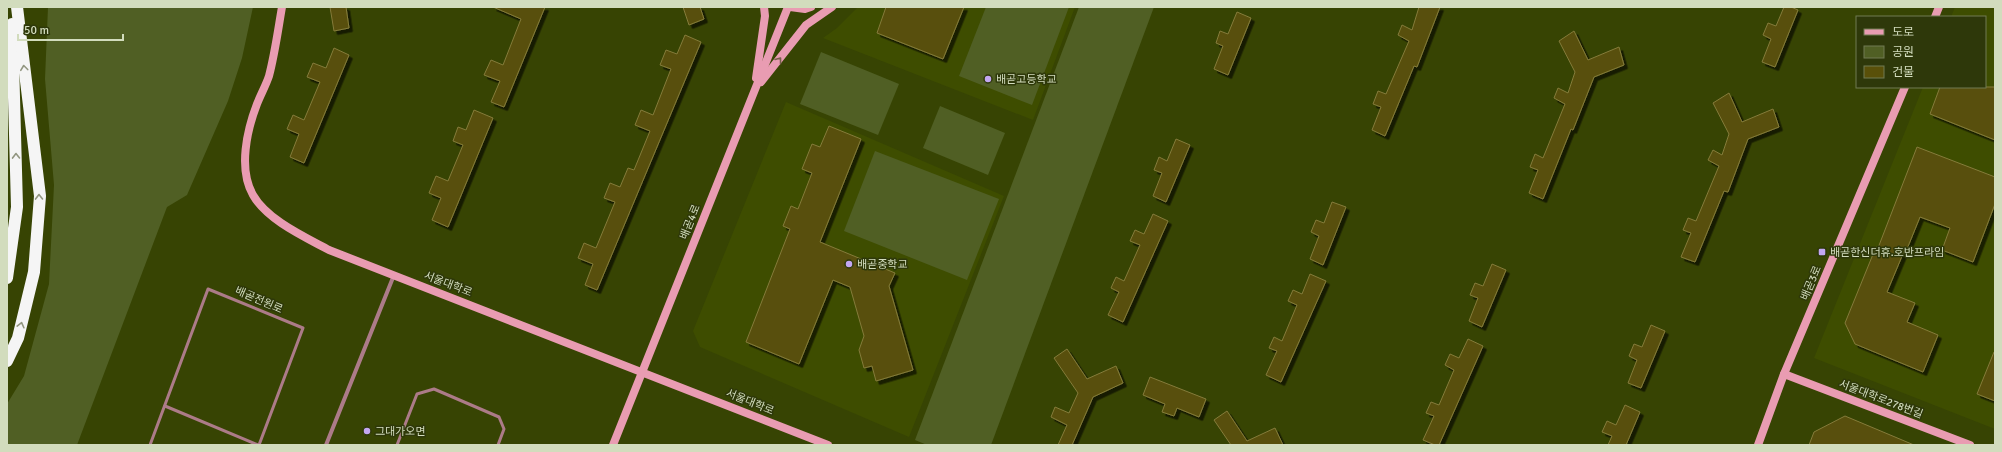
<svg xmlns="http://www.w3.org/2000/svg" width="2002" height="452" viewBox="0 0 2002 452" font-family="Signika,'Noto Sans KR',sans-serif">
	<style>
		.built { fill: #3e4d00 }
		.green { fill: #505f24 }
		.building { fill: #595009; stroke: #847b3c; filter: url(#shadow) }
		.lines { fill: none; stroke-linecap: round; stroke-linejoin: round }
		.lane { stroke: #ac7b88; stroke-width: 3 }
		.street { stroke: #ac7b88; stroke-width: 4 }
		.secondary { stroke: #e99cb2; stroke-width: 8 }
		.highway { stroke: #f5f5f5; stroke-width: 12 }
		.oneway { stroke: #79604d }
		.oneway2 { stroke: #929680 }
		.poi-dot { fill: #c3a7f2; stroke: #2e380a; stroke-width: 1.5 }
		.labels { text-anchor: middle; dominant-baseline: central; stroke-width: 3; stroke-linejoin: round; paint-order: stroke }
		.poi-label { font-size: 11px; fill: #d2dcbd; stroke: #2e380a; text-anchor: start }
		.street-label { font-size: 11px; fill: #d2dcbd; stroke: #2e380a }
	</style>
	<defs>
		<filter id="shadow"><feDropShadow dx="3.5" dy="3.5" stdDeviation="0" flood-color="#0009"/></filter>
	</defs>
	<rect width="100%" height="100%" fill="#374403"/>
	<g class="built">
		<polygon points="858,7 1075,7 1033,120 823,38 837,28"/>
		<polygon points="1955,7 1995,7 1995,429 1814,358 1923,87 1985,87 1985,17 1951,17"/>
		<polygon points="786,102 1004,196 909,437 700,347 693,331"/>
	</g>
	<g class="green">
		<polygon points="48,7 253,7 242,58 228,101 187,195 167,207 77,445 7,445 7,404 24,376 49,284 54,185 45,79"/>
		<polygon points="986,7 1069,7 1032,105 959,76"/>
		<polygon points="1079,7 1154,7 991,445 927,445 915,440"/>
		<polygon points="821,52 899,84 878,135 800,104"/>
		<polygon points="940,106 1005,133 988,175 923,148"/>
		<polygon points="875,151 999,199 967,280 844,231"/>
	</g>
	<g class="building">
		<polygon points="330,7 346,7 349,28 334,31"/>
		<polygon points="493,7 545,7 504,107 491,102 500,81 484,75 491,60 503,65 521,19"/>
		<polygon points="683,7 700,7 704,19 689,25"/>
		<polygon points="886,7 964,7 943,59 877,33"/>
		<polygon points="1419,7 1440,7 1417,67 1414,66 1385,136 1372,130 1381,107 1373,104 1378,91 1386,94 1409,41 1398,35 1402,25 1412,30"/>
		<polygon points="1784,7 1791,7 1798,10 1775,67 1762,62 1771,39 1763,35 1768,23 1776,26"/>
		<polygon points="1237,12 1251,18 1228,75 1214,69 1223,46 1216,43 1220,31 1228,34"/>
		<polygon points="1574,31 1588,60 1619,47 1624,65 1594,77 1573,130 1571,129 1543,199 1529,193 1538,170 1530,167 1535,154 1543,158 1565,104 1554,98 1558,88 1568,93 1575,72 1559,41"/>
		<polygon points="685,35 701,42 597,290 585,285 593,264 578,258 584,243 596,248 615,202 604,198 610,183 620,187 628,168 634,170 650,131 635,125 641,110 653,115 671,69 660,65 666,50 677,54"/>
		<polygon points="334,48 349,55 304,163 290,157 299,134 287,129 293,115 304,120 320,82 307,77 313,63 326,68"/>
		<polygon points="1940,87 1995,87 1995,140 1930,114"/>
		<polygon points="1729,93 1742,122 1773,109 1779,127 1748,139 1728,192 1724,191 1695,262 1681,257 1691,233 1683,230 1688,218 1696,221 1719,166 1708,160 1713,150 1722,155 1729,134 1713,103"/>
		<polygon points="474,110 493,118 448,227 432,220 441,198 429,193 436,176 448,181 463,145 453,141 458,127 466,130"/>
		<polygon points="829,126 861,139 820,242 895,273 889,286 913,370 876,381 872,366 864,368 859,350 864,336 850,287 833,280 799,364 746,342 790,229 783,226 791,206 798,209 812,173 802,169 812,144 820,147"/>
		<polygon points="1176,139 1190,145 1166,202 1153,196 1162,173 1154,170 1159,157 1167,161"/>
		<polygon points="1917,147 1995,177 1995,204 1973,262 1942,250 1950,228 1920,217 1907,249 1905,249 1887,292 1915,303 1907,322 1938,335 1923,372 1855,344 1845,323 1876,247 1878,248"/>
		<polygon points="1332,202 1346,207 1323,265 1310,259 1319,236 1311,232 1316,220 1324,223"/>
		<polygon points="1153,214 1168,221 1123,322 1108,315 1119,292 1111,288 1116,277 1124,281 1140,245 1130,241 1135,230 1144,234"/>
		<polygon points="1492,264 1506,270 1482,327 1469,321 1478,298 1470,295 1475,283 1483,286"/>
		<polygon points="1310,274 1326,281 1281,382 1266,375 1277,351 1269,348 1274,337 1282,341 1297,305 1288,301 1293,290 1302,294"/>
		<polygon points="1651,325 1665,331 1641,388 1628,383 1637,360 1629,356 1634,344 1642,347"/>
		<polygon points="1468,339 1483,346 1439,445 1435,445 1423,440 1434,416 1426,413 1431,402 1439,405 1454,370 1445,365 1450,354 1459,358"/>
		<polygon points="1067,349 1087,379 1116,366 1123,383 1093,397 1072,445 1058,445 1067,425 1051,417 1055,407 1069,413 1078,393 1054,358"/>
		<polygon points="1994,352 1995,352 1995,401 1977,394"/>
		<polygon points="1150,377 1206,399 1199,417 1177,408 1174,416 1162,412 1165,404 1143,395"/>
		<polygon points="1625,405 1640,412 1626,445 1608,445 1612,436 1602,432 1607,421 1616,425"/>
		<polygon points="1227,411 1247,441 1275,428 1283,445 1231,445 1214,420"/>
		<polygon points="1845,416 1914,445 1809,445 1814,432"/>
	</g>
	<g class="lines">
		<g class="lane">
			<polyline points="165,406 258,445"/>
			<polyline points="150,445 208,289 303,328 259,445"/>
			<polyline points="397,445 417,394 434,389 499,417 504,429 498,445"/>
		</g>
		<polyline class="street" points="326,445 394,275"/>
		<g class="secondary">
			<path d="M282,7C278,30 275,53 269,76C266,85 261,94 257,104C247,130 238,169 253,195C267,220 305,237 329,250L828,445"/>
			<polyline points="790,7 805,9 811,7"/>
			<polyline points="1935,17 1939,7"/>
			<polyline points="756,78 765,16 764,7"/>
			<polyline points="761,82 806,25 832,7"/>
			<polyline points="1784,374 1970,445"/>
			<polyline points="613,445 788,7"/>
			<polyline points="1758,445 1784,374 1905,87"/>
		</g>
		<g class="highway">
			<polyline points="7,278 17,207 12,24"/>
			<polyline points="7,361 18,338 34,272 40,196 17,7"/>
		</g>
	</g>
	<defs><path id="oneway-chevron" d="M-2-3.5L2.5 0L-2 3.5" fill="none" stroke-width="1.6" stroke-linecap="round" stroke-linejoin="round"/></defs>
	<use class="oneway" href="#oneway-chevron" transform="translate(779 60) rotate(-52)"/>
	<g class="oneway2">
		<use href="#oneway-chevron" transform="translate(24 68) rotate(-97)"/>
		<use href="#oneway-chevron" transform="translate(16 156) rotate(-91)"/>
		<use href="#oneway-chevron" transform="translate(39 197) rotate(-91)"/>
		<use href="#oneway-chevron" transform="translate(21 325) rotate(-76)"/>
	</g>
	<g class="poi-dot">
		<circle cx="988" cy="79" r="4"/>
		<rect x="1818" y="248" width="8" height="8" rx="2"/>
		<circle cx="849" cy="264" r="4"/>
		<circle cx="367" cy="431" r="4"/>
	</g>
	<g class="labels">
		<g class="poi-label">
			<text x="996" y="79">배곧고등학교</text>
			<text x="1830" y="252">배곧한신더휴.호반프라임</text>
			<text x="857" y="264">배곧중학교</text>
			<text x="375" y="431">그대가오면</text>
		</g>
		<g class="street-label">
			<text transform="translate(690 222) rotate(-68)">배곧4로</text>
			<text transform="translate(1811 283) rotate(-67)">배곧3로</text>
			<text transform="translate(448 284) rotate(21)">서울대학로</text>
			<text transform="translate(259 300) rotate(23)">배곧전원로</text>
			<text transform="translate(1881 399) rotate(21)">서울대학로278번길</text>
			<text transform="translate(750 402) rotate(22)">서울대학로</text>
		</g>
	</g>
	<rect width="2002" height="452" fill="none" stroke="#d2dcbd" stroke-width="16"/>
	<rect x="1856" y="16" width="130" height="72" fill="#2e380a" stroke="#707a52"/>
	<rect x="1864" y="29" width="20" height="6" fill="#e99cb2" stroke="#707a52"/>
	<text x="1892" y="36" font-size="12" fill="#d2dcbd">도로</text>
	<rect x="1864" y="46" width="20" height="12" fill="#505f24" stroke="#707a52"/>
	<text x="1892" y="56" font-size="12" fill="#d2dcbd">공원</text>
	<rect x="1864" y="66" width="20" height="12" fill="#595009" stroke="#707a52"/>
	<text x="1892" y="76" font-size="12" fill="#d2dcbd">건물</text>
	<path d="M18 34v6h105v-6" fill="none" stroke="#d2dcbd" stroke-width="2"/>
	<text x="24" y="34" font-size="12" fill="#d2dcbd" stroke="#2e380a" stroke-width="3" paint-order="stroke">50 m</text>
</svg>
